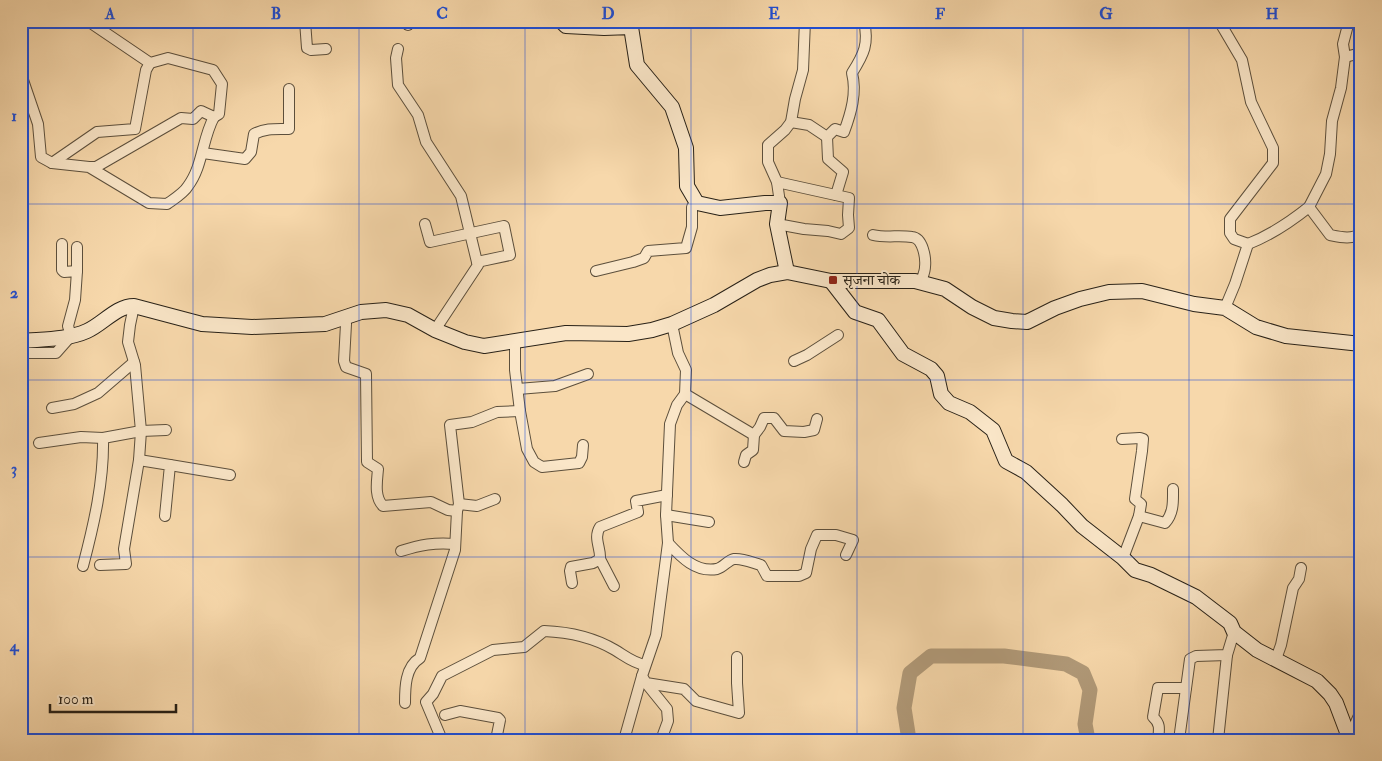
<svg xmlns="http://www.w3.org/2000/svg" width="1382" height="761" viewBox="0 0 1382 761" font-family="'IM FELL Double Pica','Noto Serif Devanagari',serif">
	<style>
		.lines { fill: none; stroke-linecap: round; stroke-linejoin: round }
		.river { stroke: #b19a79; stroke-width: 15 }
		.street-casing { stroke: #5c4f3c; stroke-width: 12 }
		.secondary-casing { stroke: #282117; stroke-width: 16 }
		.street { stroke: #fae6c8; stroke-width: 10 }
		.secondary { stroke: #fae6c8; stroke-width: 14 }
		.grid { fill: none; stroke: #1d4ed8; stroke-width: 1; stroke-opacity: 0.55 }
		.poi-dot { fill: #8f2418; stroke: #fae6c8; stroke-width: 2 }
		.labels { text-anchor: middle; dominant-baseline: central; stroke-width: 4; stroke-linejoin: round; paint-order: stroke }
		.poi-label { font-size: 15px; fill: #282117; stroke: #fae6c8; text-anchor: start }
		.neatline { fill: none; stroke: #1d4ed8; stroke-width: 2 }
		.grid-label { font-size: 16px; text-anchor: middle; font-weight: bold; fill: #1d4ed8 }
	</style>
	<rect width="100%" height="100%" fill="#f7d8ab"/>
	<filter id="stains"><feTurbulence type="fractalNoise" baseFrequency=".004" numOctaves="4"/><feColorMatrix values="0 0 0 0 .2 0 0 0 0 .09 0 0 0 0 .02 0 0 0 .5 -.17"/></filter>
	<radialGradient id="worn" r=".72"><stop offset=".6" stop-color="#630" stop-opacity="0"/><stop offset="1" stop-color="#630" stop-opacity=".3"/></radialGradient>
	<g class="lines">
		<polyline class="river" points="909,740 904,708 910,673 931,656 1004,656 1066,664 1083,673 1090,690 1085,724 1088,740"/>
		<g class="street-casing">
			<g id="street">
				<polyline points="88,21 150,63 168,58 213,70 222,84 219,114 214,117"/>
				<polyline points="305,21 307,48 311,50 326,49"/>
				<polyline points="408,21 408,25"/>
				<polyline points="1219,21 1242,60 1251,102 1273,148 1273,163 1230,219 1230,233 1234,239 1248,244 1235,284 1225,308"/>
				<path d="M1349,21L1343,44L1345,57L1341,88L1332,121L1330,154L1326,174L1309,207L1330,235C1340,237 1353,240 1361,233"/>
				<polyline points="398,49 396,58 398,85 418,115 426,142 461,196 477,262 478,265 435,330"/>
				<polyline points="1345,57 1361,53"/>
				<path d="M21,81L23,80L38,124L41,157L52,163L89,167L149,203L167,204C174,199 184,193 188,186C203,166 202,139 214,117L201,111L193,119L181,118L96,167H89"/>
				<polyline points="791,122 809,125 827,137"/>
				<path d="M203,153L245,159L251,152L254,134C265,128 276,129 289,129V89"/>
				<polyline points="52,163 97,132 135,129 146,70 150,63"/>
				<polyline points="777,182 849,198 848,215 849,228 841,234 828,231 804,229 777,224"/>
				<path d="M836,195L843,172L828,159L827,137L835,129L844,132C851,113 857,93 852,73C864,54 869,44 864,21"/>
				<polyline points="780,203 777,182 768,162 768,145 785,130 791,122 795,99 803,70 805,21"/>
				<polyline points="425,224 430,242 504,226 510,255 477,262"/>
				<path d="M873,235C886,238 899,235 912,237C923,238 926,258 925,267C925,272 922,278 921,282"/>
				<path d="M1248,244C1271,235 1289,223 1309,207"/>
				<polyline points="77,247 77,271"/>
				<polyline points="596,271 633,262 644,258 648,251 686,248 692,227 692,207 697,203"/>
				<path d="M345,317L346,324L344,361L346,367L366,374L367,462L378,469C377,481 374,497 383,506L431,502L448,510L457,511"/>
				<polyline points="672,324 678,353 686,370 685,394 677,405 670,424 666,515 668,543 656,635 642,676 646,683 684,689 696,701 739,713 737,683 737,657"/>
				<polyline points="515,341 515,370 520,411 527,449 534,462 542,467 579,463 582,457 583,445"/>
				<polyline points="21,351 27,353 56,353 71,336 68,326 75,300 77,271 64,272 62,270 62,244"/>
				<polyline points="794,361 807,355 838,335"/>
				<polyline points="518,389 555,386 588,374"/>
				<polyline points="685,394 754,435 760,427 764,418 774,418 784,431 804,432 814,430 817,419"/>
				<polyline points="52,408 74,404 98,393 134,362"/>
				<polyline points="1122,439 1140,438 1143,439 1142,451 1135,499 1141,504 1139,516"/>
				<polyline points="39,443 81,437 103,438 141,431 166,430"/>
				<polyline points="139,460 170,465 165,516"/>
				<polyline points="744,462 746,455 753,450 754,435"/>
				<polyline points="170,465 230,475"/>
				<polyline points="459,504 477,506 495,499"/>
				<polyline points="666,515 709,522"/>
				<path d="M668,543C681,557 696,573 717,569C724,567 728,560 734,559C743,558 753,563 761,565L767,576H799L806,573L811,549L817,535H836L853,540L846,555"/>
				<path d="M401,551C420,545 435,542 455,544"/>
				<path d="M1123,558L1139,516L1165,523C1174,513 1173,501 1173,489"/>
				<polyline points="600,559 614,586"/>
				<polyline points="100,565 126,564 124,549 139,460 141,431 135,365 128,342 130,325 134,306"/>
				<path d="M83,566C94,524 104,481 103,438"/>
				<path d="M572,583L570,571L571,567L593,563L600,559C601,548 593,538 600,527L638,512L636,501L667,495"/>
				<polyline points="1276,659 1281,645 1293,588 1299,579 1301,568"/>
				<polyline points="646,683 667,709 668,721 661,740"/>
				<path d="M405,703C405,688 405,667 420,658L455,550L457,511L459,504L450,425L472,422L497,412L520,411"/>
				<polyline points="1361,711 1349,738 1361,738"/>
				<polyline points="445,715 460,711 498,718 500,720 496,740"/>
				<path d="M442,740L426,702L433,694L442,676L493,650L524,647L544,631C569,632 593,637 615,650C625,656 633,663 645,665"/>
				<polyline points="624,740 642,676"/>
				<path d="M1158,740C1159,730 1161,724 1153,717L1158,688H1186"/>
				<polyline points="1179,740 1190,659 1196,656 1227,655 1234,632"/>
				<polyline points="1218,740 1227,655"/>
			</g>
		</g>
		<g class="secondary-casing">
			<g id="secondary">
				<polyline points="561,21 566,26 604,28 631,27 637,65 672,107 686,148 687,186 697,203 720,208 765,203 780,203 777,224 787,272"/>
				<polyline points="831,281 855,312 878,320 903,354 931,369 937,376 941,394 949,403 970,412 993,430 1006,461 1026,472 1062,505 1082,526 1123,558 1135,570 1151,575 1196,597 1230,623 1234,632 1257,650 1317,681 1330,694 1336,703 1350,740"/>
				<path d="M21,341C42,339 67,340 87,331C103,324 116,306 134,306L202,324L252,327L325,324L361,312L386,310L408,315L435,330L465,342L484,346L566,333L628,334L652,330L672,324L714,305L757,280L770,275L787,272L831,281H915L945,289L972,307L994,318L1012,321L1027,322L1055,308L1080,299L1109,292L1142,291L1194,304L1225,308L1256,327L1286,336L1361,344"/>
			</g>
		</g>
		<use href="#street" class="street"/>
		<use href="#secondary" class="secondary"/>
	</g>
	<path class="grid" d="M193,21V740M359,21V740M525,21V740M691,21V740M857,21V740M1023,21V740M1189,21V740M21,204H1361M21,380H1361M21,557H1361"/>
	<rect class="poi-dot" x="828" y="275" width="10" height="10" rx="2.5"/>
	<g class="labels">
		<g class="poi-label">
			<text x="843" y="280">सृजना चोक</text>
		</g>
	</g>
	<rect width="1382" height="761" fill="none" stroke="#f7d8ab" stroke-width="55"/>
	<path d="M50 704v8h126v-8" fill="none" stroke="#282117" stroke-width="2.5"/>
	<text x="58" y="704" font-size="15" fill="#282117" stroke="#fae6c8" stroke-width="4" paint-order="stroke">100 m</text>
	<rect x="28" y="28" width="1326" height="706" class="neatline"/>
	<g class="grid-label">
		<text x="110" y="19">A</text>
		<text x="276" y="19">B</text>
		<text x="442" y="19">C</text>
		<text x="608" y="19">D</text>
		<text x="774" y="19">E</text>
		<text x="940" y="19">F</text>
		<text x="1106" y="19">G</text>
		<text x="1272" y="19">H</text>
		<text x="14" y="121">1</text>
		<text x="14" y="298">2</text>
		<text x="14" y="474">3</text>
		<text x="14" y="651">4</text>
	</g>
	<rect width="100%" height="100%" filter="url(#stains)"/>
	<rect width="100%" height="100%" fill="url(#worn)"/>
</svg>
